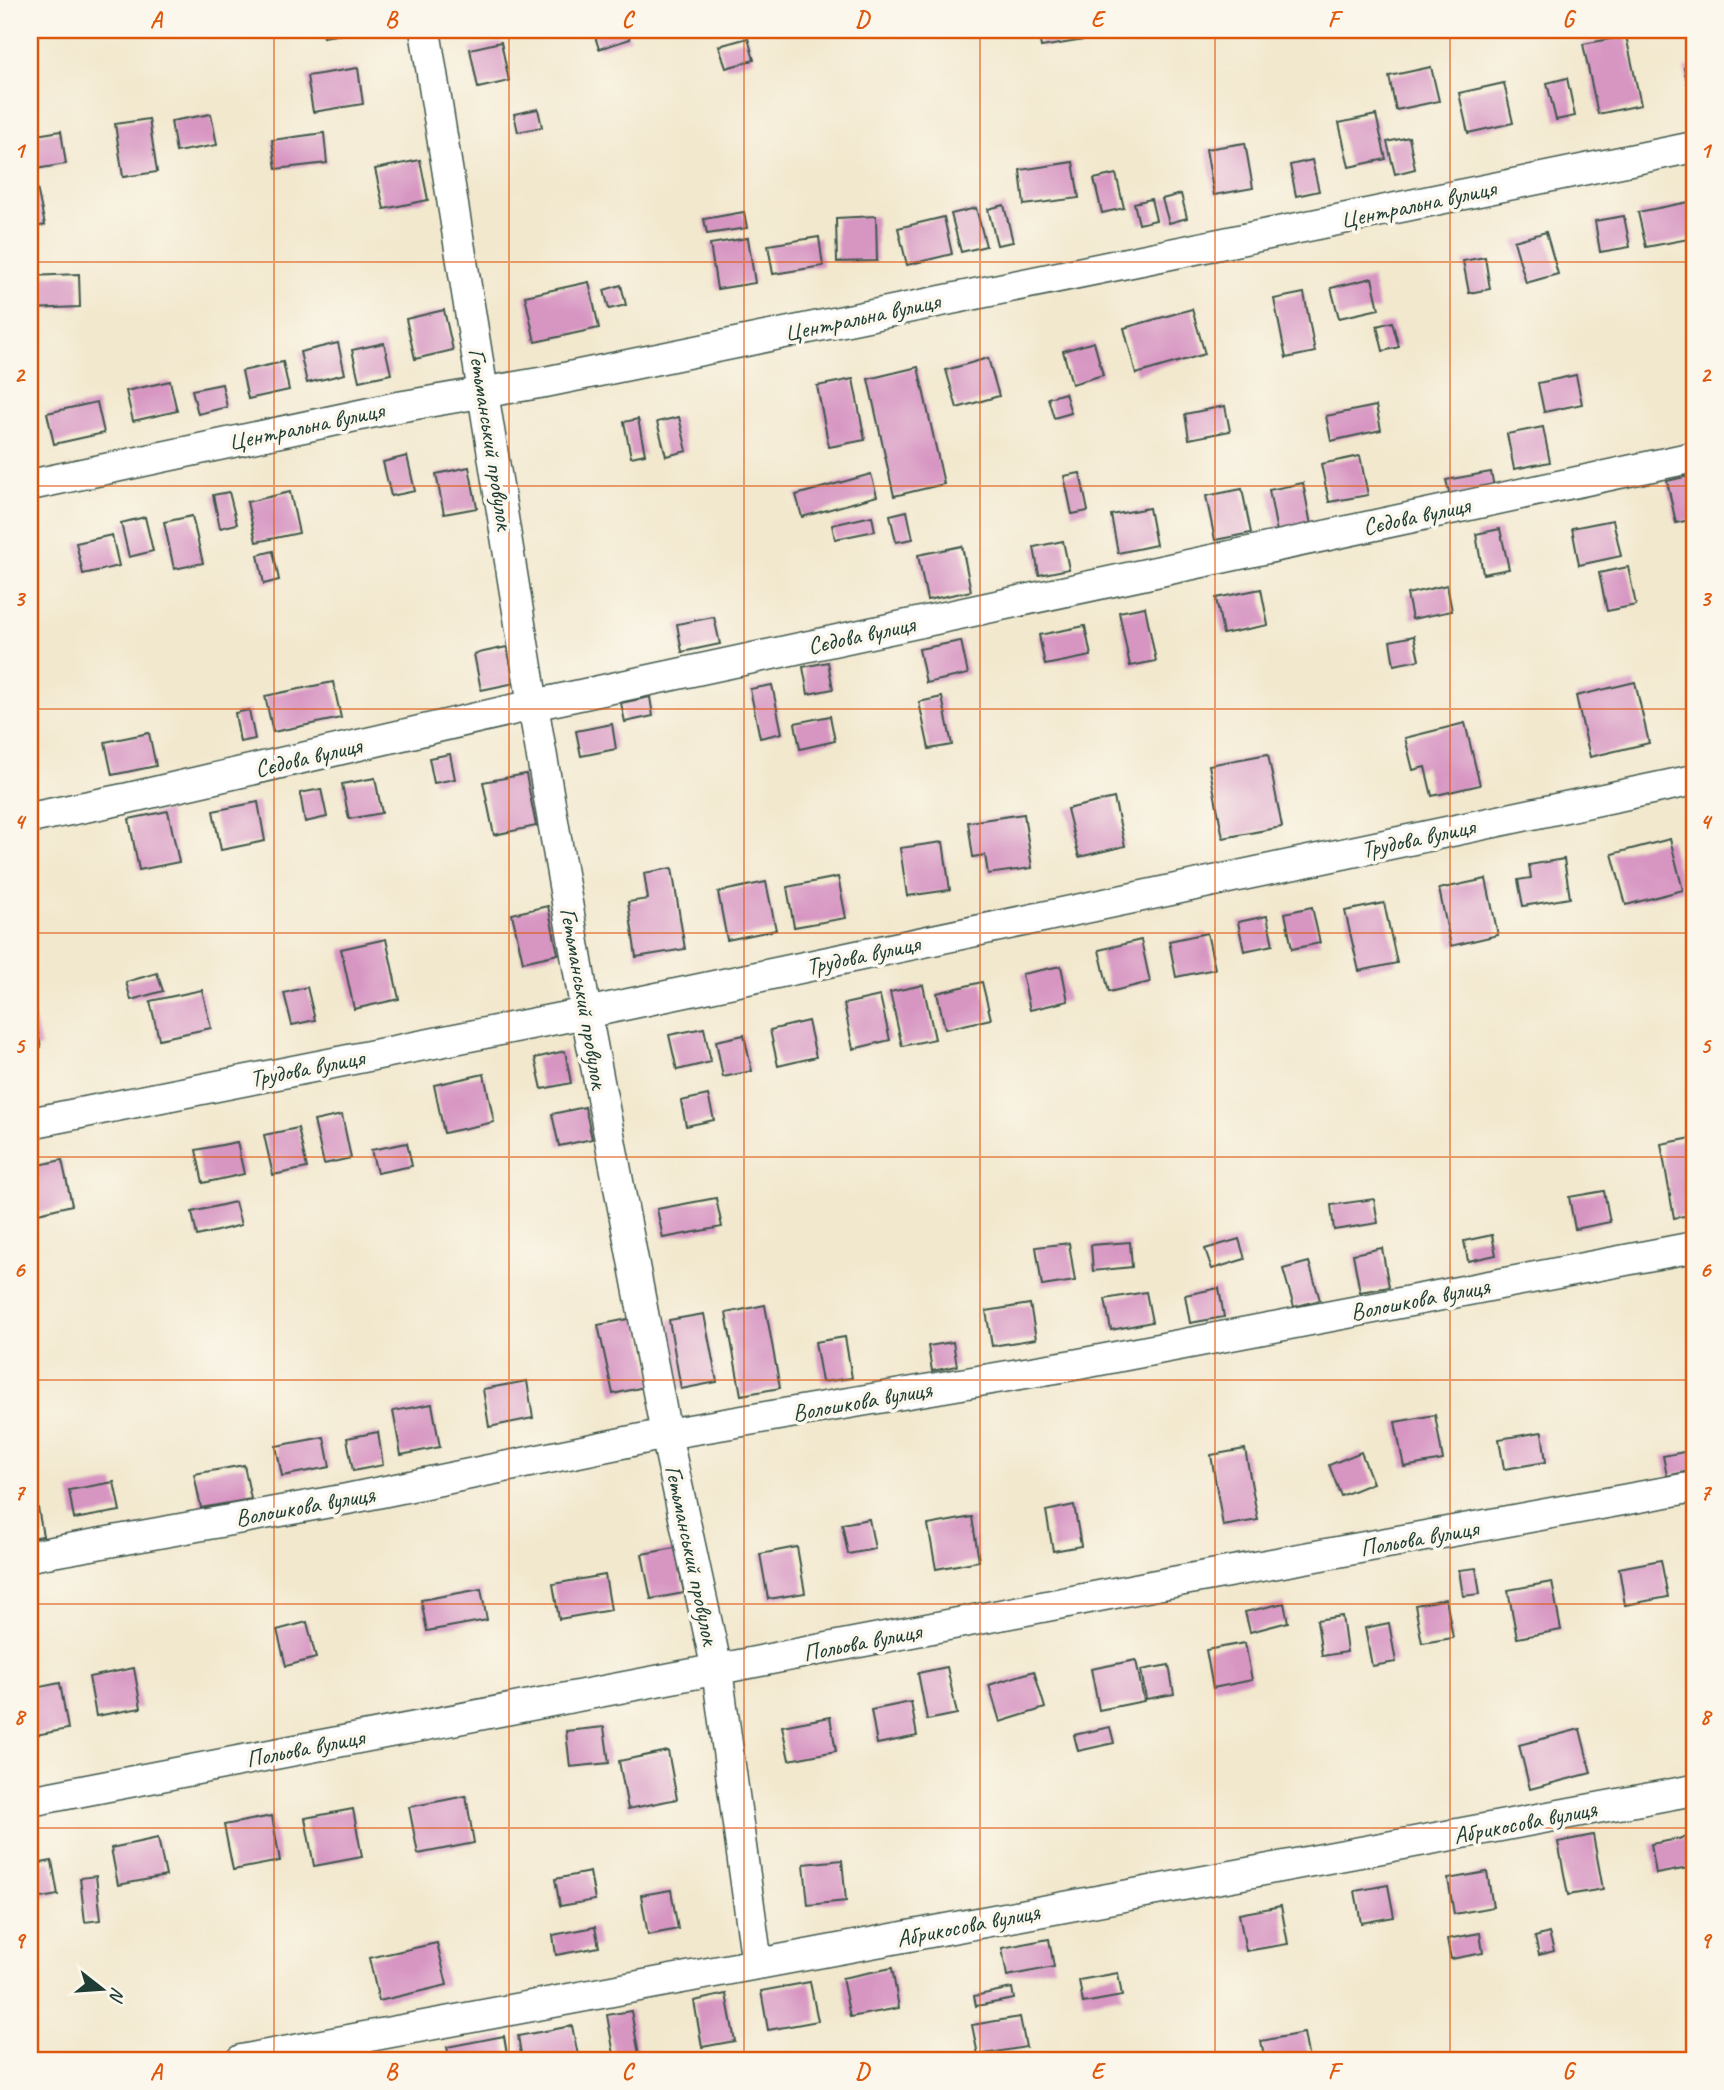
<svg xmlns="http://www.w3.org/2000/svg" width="1724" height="2090" viewBox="0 0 1724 2090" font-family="Caveat,sans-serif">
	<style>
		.building { fill: #d795c2 }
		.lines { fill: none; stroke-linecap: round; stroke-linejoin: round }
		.minor-casing { stroke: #3f574b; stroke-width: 33 }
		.minor { stroke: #fff; stroke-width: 30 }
		.grid { fill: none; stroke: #de580e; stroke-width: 2; stroke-opacity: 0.55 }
		.labels { text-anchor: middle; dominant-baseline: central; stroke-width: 7; stroke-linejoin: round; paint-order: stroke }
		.street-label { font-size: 24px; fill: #1f3d34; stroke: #fbf7ec }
		.neatline { fill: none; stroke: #de580e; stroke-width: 2.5 }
		.grid-label { font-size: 23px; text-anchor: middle; font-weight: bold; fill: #de580e }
	</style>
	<rect width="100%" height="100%" fill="#fbf7ec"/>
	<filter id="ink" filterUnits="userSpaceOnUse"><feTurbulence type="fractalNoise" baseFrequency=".0143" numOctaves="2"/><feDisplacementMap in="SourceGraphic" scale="14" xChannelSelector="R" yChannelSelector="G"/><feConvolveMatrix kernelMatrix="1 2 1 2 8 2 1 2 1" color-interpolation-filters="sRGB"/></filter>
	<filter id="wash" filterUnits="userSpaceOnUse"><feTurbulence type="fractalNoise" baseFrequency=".00686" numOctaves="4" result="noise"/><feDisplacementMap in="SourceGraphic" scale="28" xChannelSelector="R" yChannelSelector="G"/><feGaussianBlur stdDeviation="1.57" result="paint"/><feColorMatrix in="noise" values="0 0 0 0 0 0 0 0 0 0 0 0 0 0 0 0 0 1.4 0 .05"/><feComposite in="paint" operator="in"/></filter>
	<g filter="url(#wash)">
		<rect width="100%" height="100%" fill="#f2e8ce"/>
		<g id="blocks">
			<g class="building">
				<polygon points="322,30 362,30 362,31 323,37"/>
				<polygon points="593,30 627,30 630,39 599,49"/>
				<polygon points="1038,30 1095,30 1096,38 1041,47"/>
				<polygon points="1626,36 1641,105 1598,114 1583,44"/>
				<polygon points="748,38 754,60 726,68 719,46"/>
				<polygon points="501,42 509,81 478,88 470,49"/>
				<polygon points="1694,66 1694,102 1692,102 1684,68"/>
				<polygon points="1431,67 1439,101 1396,110 1389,76"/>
				<polygon points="358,68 363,104 313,112 307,76"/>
				<polygon points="1567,78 1575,116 1556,120 1547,83"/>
				<polygon points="1504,83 1513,123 1468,133 1459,93"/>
				<polygon points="538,109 542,127 518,132 514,114"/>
				<polygon points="211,114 217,145 176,152 171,121"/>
				<polygon points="1376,115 1386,159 1349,167 1339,123"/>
				<polygon points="149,119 157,172 123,177 115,124"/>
				<polygon points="61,131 66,164 30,170 30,136"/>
				<polygon points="324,133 327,163 276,169 272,140"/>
				<polygon points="1409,137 1415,169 1395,174 1387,142"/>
				<polygon points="1245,143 1253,188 1214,195 1206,149"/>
				<polygon points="420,160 428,200 384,209 375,169"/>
				<polygon points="1312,160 1319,191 1296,196 1290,165"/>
				<polygon points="1073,162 1079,198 1024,205 1020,170"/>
				<polygon points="1116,174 1124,208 1102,213 1094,179"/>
				<polygon points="37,188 45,225 30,228 30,190"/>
				<polygon points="1181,194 1187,218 1169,223 1162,199"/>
				<polygon points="1151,199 1156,220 1139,224 1134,203"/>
				<polygon points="1694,201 1694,238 1646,247 1638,212"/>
				<polygon points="1004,205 1013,242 997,245 988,209"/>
				<polygon points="976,208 986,246 961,252 951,214"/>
				<polygon points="744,212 747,228 707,234 704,219"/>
				<polygon points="876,216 877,261 837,262 836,218"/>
				<polygon points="1624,216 1630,247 1600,252 1595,221"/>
				<polygon points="944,217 952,254 907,265 898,228"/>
				<polygon points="1546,232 1558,274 1526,283 1514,241"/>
				<polygon points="819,237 823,266 773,274 768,245"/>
				<polygon points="748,238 755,283 717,289 710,244"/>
				<polygon points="1485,257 1490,289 1469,293 1463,261"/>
				<polygon points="79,274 80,307 30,309 30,276"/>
				<polygon points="1372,278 1379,309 1339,318 1331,288"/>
				<polygon points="589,282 599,328 535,342 525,296"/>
				<polygon points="621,285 626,305 609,309 604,290"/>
				<polygon points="1304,293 1315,352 1286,358 1274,299"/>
				<polygon points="1192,309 1205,354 1136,374 1124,328"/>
				<polygon points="444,310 453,350 415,359 406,319"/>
				<polygon points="1392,322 1399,347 1383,351 1377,326"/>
				<polygon points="1094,342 1103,375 1072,384 1063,351"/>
				<polygon points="338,343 345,374 307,383 300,352"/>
				<polygon points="384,343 391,374 359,381 352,350"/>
				<polygon points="988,358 999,396 957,408 946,370"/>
				<polygon points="283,362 289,390 248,399 242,371"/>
				<polygon points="918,367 944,484 894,496 868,379"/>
				<polygon points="1576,375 1582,404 1544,412 1538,383"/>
				<polygon points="853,379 865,440 829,447 817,386"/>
				<polygon points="170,381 177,411 133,421 126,391"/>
				<polygon points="222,384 227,407 198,414 192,390"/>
				<polygon points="1065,393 1071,413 1054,418 1048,398"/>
				<polygon points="97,402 104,433 54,444 47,413"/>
				<polygon points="1225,406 1230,431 1189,439 1185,414"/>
				<polygon points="1376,406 1381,430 1331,441 1326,416"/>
				<polygon points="679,417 687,451 666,456 657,422"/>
				<polygon points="638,419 645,454 631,457 624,422"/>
				<polygon points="1543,427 1550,462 1514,469 1507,434"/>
				<polygon points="407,456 415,491 391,496 383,462"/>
				<polygon points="1360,456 1368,495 1329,502 1321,464"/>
				<polygon points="469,467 477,508 444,514 436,474"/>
				<polygon points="1491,472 1494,487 1450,496 1446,480"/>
				<polygon points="1080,473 1088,511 1072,514 1064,476"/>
				<polygon points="871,474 877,496 802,517 796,495"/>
				<polygon points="1693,475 1694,519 1676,523 1667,481"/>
				<polygon points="1303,483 1311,525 1277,532 1269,490"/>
				<polygon points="1242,489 1251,533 1215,540 1206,496"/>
				<polygon points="229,492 237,524 220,528 213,495"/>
				<polygon points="290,492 299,533 256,542 247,502"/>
				<polygon points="1149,508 1156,545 1118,553 1111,515"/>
				<polygon points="907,511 913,539 896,542 890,515"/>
				<polygon points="192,516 203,563 174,569 164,522"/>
				<polygon points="872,516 875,531 835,539 832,525"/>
				<polygon points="145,517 153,551 129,557 121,523"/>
				<polygon points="1613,520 1621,556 1579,565 1572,528"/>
				<polygon points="1500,529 1509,569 1483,574 1476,534"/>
				<polygon points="112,535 119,566 83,574 76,543"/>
				<polygon points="1063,541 1069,569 1039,575 1034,547"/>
				<polygon points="962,546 971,591 927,600 918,555"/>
				<polygon points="273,551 279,580 264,584 258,555"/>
				<polygon points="1628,567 1636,605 1607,611 1599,573"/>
				<polygon points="1447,585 1452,611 1412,619 1407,594"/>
				<polygon points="1261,589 1268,625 1223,634 1216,598"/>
				<polygon points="1145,607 1156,661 1130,666 1119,612"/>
				<polygon points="714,617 720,644 682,652 677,624"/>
				<polygon points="1085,626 1091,656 1045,665 1039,635"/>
				<polygon points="1414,636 1419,660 1394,665 1390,641"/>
				<polygon points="961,641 968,674 926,683 919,649"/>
				<polygon points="507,647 515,683 481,690 474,654"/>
				<polygon points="828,662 833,689 808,694 803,667"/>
				<polygon points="333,682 341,718 273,732 265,696"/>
				<polygon points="1635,682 1649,743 1590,757 1576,696"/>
				<polygon points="772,685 782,733 760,738 750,689"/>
				<polygon points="650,697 653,716 625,722 621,703"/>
				<polygon points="942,697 952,745 929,749 919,702"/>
				<polygon points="249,710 255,739 240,742 235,713"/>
				<polygon points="830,716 835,741 800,749 795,723"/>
				<polygon points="1465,723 1480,785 1432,796 1425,767 1413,770 1405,738"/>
				<polygon points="612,724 616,749 581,756 576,731"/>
				<polygon points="149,733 156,766 112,775 105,742"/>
				<polygon points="450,754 455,779 434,783 429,758"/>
				<polygon points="1268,754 1282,827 1223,838 1209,765"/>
				<polygon points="526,774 536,826 494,835 483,782"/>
				<polygon points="375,778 382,813 349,819 342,784"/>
				<polygon points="321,789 327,817 305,822 300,793"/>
				<polygon points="1114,798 1125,846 1079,857 1067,809"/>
				<polygon points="258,802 265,841 221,850 213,811"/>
				<polygon points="168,811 179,862 139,870 129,819"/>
				<polygon points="1024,814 1032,868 988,874 985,855 973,857 968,822"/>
				<polygon points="1670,839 1683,890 1626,905 1612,854"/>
				<polygon points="943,842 950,890 907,896 900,848"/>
				<polygon points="1564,859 1570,898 1523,906 1518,880 1531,878 1529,865"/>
				<polygon points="672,868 685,949 636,957 628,902 648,899 644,873"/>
				<polygon points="838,877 846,918 794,927 787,887"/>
				<polygon points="1486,879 1498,935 1451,946 1439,889"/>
				<polygon points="766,882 776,930 727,940 718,892"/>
				<polygon points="1384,903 1397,963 1359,971 1345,911"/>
				<polygon points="548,906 558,954 523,962 512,914"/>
				<polygon points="1312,907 1320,943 1292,949 1285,913"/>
				<polygon points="1267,916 1273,945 1244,951 1238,922"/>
				<polygon points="1207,933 1215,969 1176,977 1169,941"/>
				<polygon points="386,939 399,999 354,1009 341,949"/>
				<polygon points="1141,940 1150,982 1109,992 1099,950"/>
				<polygon points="1061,966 1068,1001 1030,1010 1022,974"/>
				<polygon points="157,973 163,991 131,1000 126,982"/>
				<polygon points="982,982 991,1019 945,1029 937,993"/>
				<polygon points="923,985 935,1039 902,1046 890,992"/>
				<polygon points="307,987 315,1020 292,1025 284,993"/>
				<polygon points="202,990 211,1028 159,1039 150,1001"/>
				<polygon points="880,996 890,1040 853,1049 844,1004"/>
				<polygon points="30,998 41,1047 30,1050"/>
				<polygon points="808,1021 816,1057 778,1066 770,1030"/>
				<polygon points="704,1028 711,1062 677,1070 669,1035"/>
				<polygon points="744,1035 752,1071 723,1077 716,1041"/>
				<polygon points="565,1051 571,1083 542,1089 535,1058"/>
				<polygon points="484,1074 494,1122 444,1133 434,1085"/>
				<polygon points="708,1095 714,1120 686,1126 681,1101"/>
				<polygon points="585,1107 592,1139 559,1146 552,1114"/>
				<polygon points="342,1115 351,1158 324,1164 314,1121"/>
				<polygon points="298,1128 307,1168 273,1175 264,1135"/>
				<polygon points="1692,1138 1694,1214 1674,1218 1661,1144"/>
				<polygon points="237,1142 244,1174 203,1183 196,1150"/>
				<polygon points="407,1143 412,1166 377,1173 371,1150"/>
				<polygon points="62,1160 72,1205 34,1214 30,1194 30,1167"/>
				<polygon points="1604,1191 1610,1222 1575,1229 1569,1197"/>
				<polygon points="716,1198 722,1227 663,1238 657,1209"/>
				<polygon points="1374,1199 1378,1223 1334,1230 1331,1205"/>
				<polygon points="235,1202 241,1225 197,1236 192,1212"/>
				<polygon points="1492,1235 1496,1255 1468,1261 1464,1241"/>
				<polygon points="1239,1239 1245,1259 1212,1269 1205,1249"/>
				<polygon points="1130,1242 1132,1267 1093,1271 1091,1245"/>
				<polygon points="1069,1243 1075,1281 1042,1286 1036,1247"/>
				<polygon points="1382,1248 1389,1287 1360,1292 1353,1254"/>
				<polygon points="1309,1262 1320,1300 1294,1307 1283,1269"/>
				<polygon points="1219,1288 1224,1317 1190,1323 1185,1295"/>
				<polygon points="1146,1292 1152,1322 1111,1330 1105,1299"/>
				<polygon points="1030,1304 1036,1339 992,1346 986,1311"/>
				<polygon points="765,1305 780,1388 741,1395 726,1313"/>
				<polygon points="704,1314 717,1382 681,1389 669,1320"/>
				<polygon points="638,1317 653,1385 613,1394 598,1325"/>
				<polygon points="845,1337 852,1378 822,1382 815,1342"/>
				<polygon points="953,1342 957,1366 932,1371 928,1346"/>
				<polygon points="527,1381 533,1418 489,1427 483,1389"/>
				<polygon points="432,1404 440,1447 401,1455 393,1411"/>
				<polygon points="1435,1415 1443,1460 1404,1467 1395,1422"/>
				<polygon points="378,1432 383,1465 353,1471 347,1438"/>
				<polygon points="1542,1432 1546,1462 1504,1469 1499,1439"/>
				<polygon points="324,1437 330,1467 282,1476 276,1446"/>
				<polygon points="1245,1449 1258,1520 1223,1526 1211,1455"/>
				<polygon points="1694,1450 1694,1470 1667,1476 1663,1456"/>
				<polygon points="1361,1452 1373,1483 1341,1496 1329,1465"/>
				<polygon points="244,1465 251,1499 201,1508 194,1474"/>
				<polygon points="114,1482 120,1511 74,1519 69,1490"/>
				<polygon points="1074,1505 1081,1546 1053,1551 1046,1511"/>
				<polygon points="38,1508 43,1536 30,1538 30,1510"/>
				<polygon points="972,1517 979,1561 936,1569 928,1525"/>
				<polygon points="869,1519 875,1549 848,1554 842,1524"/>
				<polygon points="797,1547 805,1593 768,1599 760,1554"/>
				<polygon points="675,1548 684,1593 651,1599 642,1554"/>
				<polygon points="1661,1560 1668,1597 1625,1605 1619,1568"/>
				<polygon points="1476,1568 1480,1594 1463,1596 1459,1570"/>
				<polygon points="605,1575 611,1610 559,1619 553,1584"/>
				<polygon points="1552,1582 1561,1630 1517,1638 1508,1590"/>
				<polygon points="481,1589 487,1620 427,1631 421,1600"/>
				<polygon points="1446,1599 1453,1638 1422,1643 1415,1605"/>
				<polygon points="1284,1603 1288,1622 1250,1632 1245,1612"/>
				<polygon points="1342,1616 1347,1652 1322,1656 1317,1620"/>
				<polygon points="307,1622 316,1658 286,1666 277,1630"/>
				<polygon points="1389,1623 1396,1662 1372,1666 1365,1628"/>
				<polygon points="1245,1643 1252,1680 1213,1688 1206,1650"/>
				<polygon points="1136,1660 1144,1701 1099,1710 1091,1669"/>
				<polygon points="1169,1665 1174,1694 1146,1699 1141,1670"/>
				<polygon points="947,1667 957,1714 927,1720 918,1673"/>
				<polygon points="134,1668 141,1708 96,1716 89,1677"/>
				<polygon points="1034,1671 1045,1708 1000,1722 989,1685"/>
				<polygon points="60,1683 68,1729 30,1736 30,1689"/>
				<polygon points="911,1702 917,1736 877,1744 871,1710"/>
				<polygon points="830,1717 836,1751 789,1760 782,1726"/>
				<polygon points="604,1727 609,1763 570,1767 566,1731"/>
				<polygon points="1110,1727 1114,1743 1078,1751 1074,1735"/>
				<polygon points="1580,1729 1591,1773 1530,1789 1519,1745"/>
				<polygon points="668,1751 677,1799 628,1809 619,1761"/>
				<polygon points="466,1796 474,1843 418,1854 409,1807"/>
				<polygon points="353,1809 362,1857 314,1866 305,1818"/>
				<polygon points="272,1816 280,1861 233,1870 224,1825"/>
				<polygon points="1593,1835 1603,1889 1568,1895 1558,1842"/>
				<polygon points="1694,1836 1694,1867 1656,1874 1651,1844"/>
				<polygon points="158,1838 166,1876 118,1885 111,1848"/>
				<polygon points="842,1860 846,1901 808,1905 804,1864"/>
				<polygon points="52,1861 58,1895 30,1900 30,1865"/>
				<polygon points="590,1872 595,1900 560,1906 555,1879"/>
				<polygon points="1487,1872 1493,1907 1454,1914 1448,1879"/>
				<polygon points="96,1876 101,1920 85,1922 80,1878"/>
				<polygon points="1388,1885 1394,1917 1361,1923 1355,1891"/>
				<polygon points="671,1890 678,1929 648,1935 641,1895"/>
				<polygon points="1281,1906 1288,1944 1246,1951 1239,1914"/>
				<polygon points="595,1927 599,1947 556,1955 553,1935"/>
				<polygon points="1480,1933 1483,1953 1451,1959 1447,1939"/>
				<polygon points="1549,1933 1554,1951 1539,1955 1535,1937"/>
				<polygon points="1049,1939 1054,1967 1007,1976 1002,1948"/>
				<polygon points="437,1943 447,1985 379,2001 369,1958"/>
				<polygon points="892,1968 899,2008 850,2017 842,1978"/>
				<polygon points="1118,1973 1122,1996 1083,2003 1079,1980"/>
				<polygon points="810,1982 818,2021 768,2030 761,1991"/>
				<polygon points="1012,1988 1014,1999 976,2006 974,1996"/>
				<polygon points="726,1994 735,2041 702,2047 694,2001"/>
				<polygon points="631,2011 640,2060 615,2060 607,2015"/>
				<polygon points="1020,2017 1026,2047 978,2055 972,2025"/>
				<polygon points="572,2026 579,2060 522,2060 518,2036"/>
				<polygon points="1304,2033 1309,2060 1265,2060 1261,2041"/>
				<polygon points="504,2036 508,2060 450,2060 447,2047"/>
			</g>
		</g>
	</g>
	<g filter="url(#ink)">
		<use href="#blocks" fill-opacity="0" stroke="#3f574b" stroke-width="2"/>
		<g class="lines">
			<g class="minor-casing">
				<g id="minor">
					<polyline points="425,30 533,705 586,1013 666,1434 717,1670 757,1964"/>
					<polyline points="30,485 398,407 545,382 1694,147"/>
					<polyline points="30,818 124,799 533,705 1694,457"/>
					<polyline points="30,1123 586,1013 1694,780"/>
					<polyline points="30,1556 347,1499 666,1434 1079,1364 1694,1247"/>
					<polyline points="30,1801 1151,1586 1694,1487"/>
					<polyline points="241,2060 1694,1790"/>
				</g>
			</g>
			<use href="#minor" class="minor"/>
		</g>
	</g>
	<path class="grid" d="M274,30V2060M509,30V2060M744,30V2060M980,30V2060M1215,30V2060M1450,30V2060M30,262H1694M30,486H1694M30,709H1694M30,933H1694M30,1157H1694M30,1380H1694M30,1604H1694M30,1828H1694"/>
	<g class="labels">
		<g class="street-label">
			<text transform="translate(1418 204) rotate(-12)">Центральна вулиця</text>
			<text transform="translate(862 317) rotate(-12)">Центральна вулиця</text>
			<text transform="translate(306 426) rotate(-12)">Центральна вулиця</text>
			<text transform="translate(491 439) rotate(81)">Гетьманський провулок</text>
			<text transform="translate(1416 516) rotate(-12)">Сєдова вулиця</text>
			<text transform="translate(861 635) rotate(-12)">Сєдова вулиця</text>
			<text transform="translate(308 757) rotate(-13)">Сєдова вулиця</text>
			<text transform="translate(1418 838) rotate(-12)">Трудова вулиця</text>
			<text transform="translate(863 955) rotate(-12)">Трудова вулиця</text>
			<text transform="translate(584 998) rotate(80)">Гетьманський провулок</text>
			<text transform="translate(307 1068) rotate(-11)">Трудова вулиця</text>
			<text transform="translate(1420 1299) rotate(-11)">Волошкова вулиця</text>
			<text transform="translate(862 1401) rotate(-10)">Волошкова вулиця</text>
			<text transform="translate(305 1506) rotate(-10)">Волошкова вулиця</text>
			<text transform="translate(1419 1538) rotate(-10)">Польова вулиця</text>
			<text transform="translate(692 1555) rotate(78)">Гетьманський провулок</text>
			<text transform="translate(862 1642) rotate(-11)">Польова вулиця</text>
			<text transform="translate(305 1748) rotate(-11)">Польова вулиця</text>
			<text transform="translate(1525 1822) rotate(-11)">Абрикосова вулиця</text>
			<text transform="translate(968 1925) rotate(-11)">Абрикосова вулиця</text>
		</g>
	</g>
	<rect width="1724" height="2090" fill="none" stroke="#fbf7ec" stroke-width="77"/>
	<g transform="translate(102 1989) rotate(107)" stroke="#fbf7ec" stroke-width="5" paint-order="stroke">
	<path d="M0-5L12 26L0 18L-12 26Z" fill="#1f3d34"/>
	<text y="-10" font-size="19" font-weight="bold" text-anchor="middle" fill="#1f3d34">N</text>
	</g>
	<rect x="38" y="38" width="1648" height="2014" class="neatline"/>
	<g class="grid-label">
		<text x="156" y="27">A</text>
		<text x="391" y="27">B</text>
		<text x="627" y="27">C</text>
		<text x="862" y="27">D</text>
		<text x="1097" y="27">E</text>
		<text x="1333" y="27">F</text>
		<text x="1568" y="27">G</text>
		<text x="19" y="158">1</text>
		<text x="1705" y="158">1</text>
		<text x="19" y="382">2</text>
		<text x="1705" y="382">2</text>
		<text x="19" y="606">3</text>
		<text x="1705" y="606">3</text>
		<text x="19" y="829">4</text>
		<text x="1705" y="829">4</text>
		<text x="19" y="1053">5</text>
		<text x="1705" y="1053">5</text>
		<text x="19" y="1277">6</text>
		<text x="1705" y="1277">6</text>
		<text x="19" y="1500">7</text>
		<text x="1705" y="1500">7</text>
		<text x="19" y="1724">8</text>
		<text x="1705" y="1724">8</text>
		<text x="19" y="1948">9</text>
		<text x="1705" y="1948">9</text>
		<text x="156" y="2079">A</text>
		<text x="391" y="2079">B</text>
		<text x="627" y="2079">C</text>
		<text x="862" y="2079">D</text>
		<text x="1097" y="2079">E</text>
		<text x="1333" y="2079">F</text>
		<text x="1568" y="2079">G</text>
	</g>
</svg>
